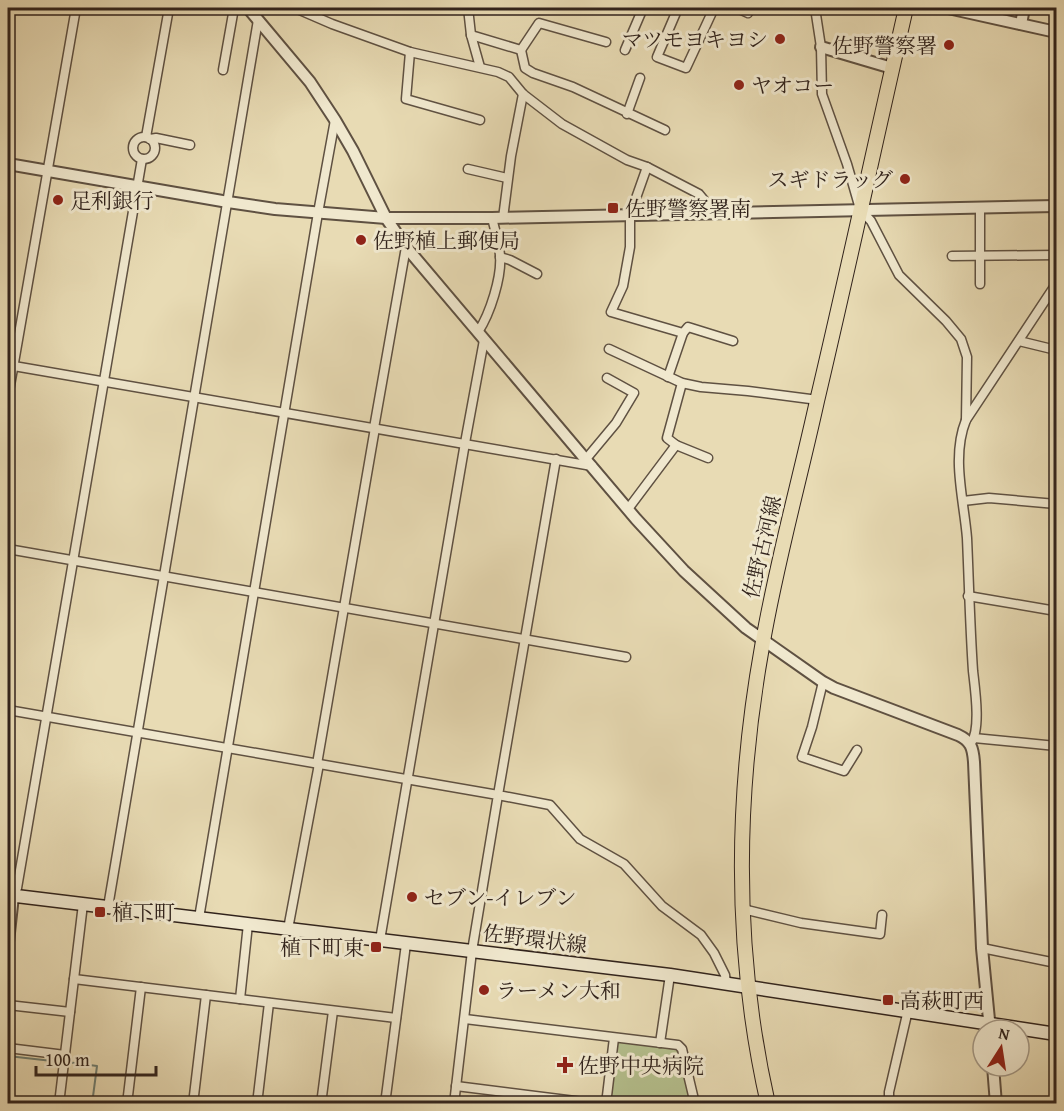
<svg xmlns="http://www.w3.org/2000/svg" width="1064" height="1111" viewBox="0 0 1064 1111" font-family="'Gentium Book Plus','Noto Serif JP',serif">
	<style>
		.green { fill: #b5c08e; stroke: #737255; stroke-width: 1.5 }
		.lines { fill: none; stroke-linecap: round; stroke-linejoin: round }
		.stream { stroke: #6e7e72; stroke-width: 2 }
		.minor-casing { stroke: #5f5142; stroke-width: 11 }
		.tertiary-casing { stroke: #5f5142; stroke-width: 14 }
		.secondary-casing { stroke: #31231c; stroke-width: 15 }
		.primary-casing { stroke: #31231c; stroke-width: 16 }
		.minor { stroke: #f0e8ce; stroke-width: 8 }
		.tertiary { stroke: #f0e8ce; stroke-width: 10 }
		.secondary { stroke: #f0e8ce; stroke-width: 12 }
		.primary { stroke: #e8dbb4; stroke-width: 14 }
		.poi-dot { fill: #8f2418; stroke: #f0e8ce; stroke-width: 2 }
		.labels { text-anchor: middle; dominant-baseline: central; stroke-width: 6; stroke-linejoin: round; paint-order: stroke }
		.poi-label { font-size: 21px; fill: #31231c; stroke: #f0e8ce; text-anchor: start }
		.street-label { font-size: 21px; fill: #31231c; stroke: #f0e8ce }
	</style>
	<rect width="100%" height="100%" fill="#e8dbb4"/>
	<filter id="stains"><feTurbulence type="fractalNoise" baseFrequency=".00333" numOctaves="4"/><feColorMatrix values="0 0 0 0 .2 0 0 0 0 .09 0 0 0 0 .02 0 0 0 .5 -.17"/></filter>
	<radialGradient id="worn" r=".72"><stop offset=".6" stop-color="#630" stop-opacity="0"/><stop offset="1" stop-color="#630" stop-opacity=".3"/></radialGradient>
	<polygon class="green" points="617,1041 677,1048 691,1103 641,1103 610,1098"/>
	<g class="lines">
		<g class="stream">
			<polyline points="8,1056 61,1062"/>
			<polyline points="67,1062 97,1066 92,1104"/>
		</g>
		<g class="minor-casing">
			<g id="minor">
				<polyline points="295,8 332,24 410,52 498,72 509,77 523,94 562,124 627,160 647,167 699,194 714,212"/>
				<polyline points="468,8 471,35 480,67"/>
				<polyline points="678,8 657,57 686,68 714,8"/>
				<polyline points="737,8 748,13 750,8"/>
				<polyline points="815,8 821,47 822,94 847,164 860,209 871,221 899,275 946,321 961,339 967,357 966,420"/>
				<polyline points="471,35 521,50 539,23 606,42"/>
				<polyline points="521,50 525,68 533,73 573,87 665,130"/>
				<polyline points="625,50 643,8"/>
				<polyline points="410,52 406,99 480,120"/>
				<polyline points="223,70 234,8"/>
				<polyline points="627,114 640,78"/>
				<polyline points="146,137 169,8"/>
				<circle cx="144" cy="148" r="11"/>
				<polyline points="150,139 156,138 190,145"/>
				<polyline points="647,167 630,215 630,247 623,286 611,312 683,333"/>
				<polyline points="468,169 507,178"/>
				<polyline points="503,218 511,156 523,94"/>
				<polyline points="952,256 1056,255"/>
				<polyline points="500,257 510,260 537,274"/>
				<polyline points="980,284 980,207"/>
				<path d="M478,332C490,314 502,277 500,255C499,243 495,230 492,218"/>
				<polyline points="1019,341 1056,350"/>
				<polyline points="609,349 682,383 701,387 748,391 818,400"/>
				<polyline points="8,365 592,466"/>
				<polyline points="668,377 683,333 688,327 733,341"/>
				<polyline points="682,383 667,438 676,445 708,458"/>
				<polyline points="8,397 76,8"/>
				<polyline points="374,428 406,247"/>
				<polyline points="556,459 498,795 550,805 580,839 624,864 662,906 701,935 714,953 725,975 726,983"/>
				<polyline points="586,459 616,423 634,393 607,378"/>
				<polyline points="963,501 989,498 1056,504"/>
				<polyline points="628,509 676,445"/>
				<polyline points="8,549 626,657"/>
				<polyline points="968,596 1056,611"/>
				<polyline points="823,682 812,727 802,757 844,771 857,750"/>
				<polyline points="8,710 498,795 472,951 454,1104"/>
				<polyline points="974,738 1056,746"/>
				<path d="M971,743C981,729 975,689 973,671C970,627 969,583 967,538C964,500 951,457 966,420L1056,284"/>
				<polyline points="317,764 375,428"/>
				<polyline points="13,896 17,888 142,159"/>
				<polyline points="108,907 258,20"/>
				<polyline points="743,909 801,923 880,934 882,915"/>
				<polyline points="199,918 318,213 335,120"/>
				<polyline points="288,929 319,764"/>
				<polyline points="380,940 465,443 484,340"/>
				<polyline points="982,948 1056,963"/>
				<polyline points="74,979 396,1018"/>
				<polyline points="240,999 248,924"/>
				<polyline points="8,1005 70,1012"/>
				<polyline points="465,1019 678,1045 682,1049 695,1104"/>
				<polyline points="660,1043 670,975"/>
				<polyline points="8,1048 65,1055"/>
				<polyline points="456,1086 599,1104"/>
				<polyline points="59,1104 83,904"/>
				<polyline points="127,1104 141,987"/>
				<polyline points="193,1104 206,995"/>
				<polyline points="257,1104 269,1003"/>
				<polyline points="321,1104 333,1011"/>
				<polyline points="385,1104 406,944"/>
				<polyline points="606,1104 614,1038"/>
				<polyline points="889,1104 889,1092 908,1010"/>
			</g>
		</g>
		<g class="tertiary-casing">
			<g id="tertiary">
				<path d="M248,8L310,82L335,120L353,151L386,218L406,247L636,519L684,571L746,628L823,682L834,688L958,735C971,741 973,748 974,762L982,948L990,1030"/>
				<polyline points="948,8 1056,32"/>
				<polyline points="1021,24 1024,8"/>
				<polyline points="821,47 892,68"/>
				<polyline points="8,164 228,202 275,209 386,218 492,218 1056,206"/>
				<polyline points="8,942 13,896"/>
				<polyline points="993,1066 996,1104"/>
			</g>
		</g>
		<g class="secondary-casing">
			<polyline id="secondary" points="8,895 670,975 1056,1034"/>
		</g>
		<g class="primary-casing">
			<path id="primary" d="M768,1104C734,954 735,798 762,647C776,564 799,483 817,401C848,270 876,139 906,8"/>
		</g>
		<use href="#minor" class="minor"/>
		<use href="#tertiary" class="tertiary"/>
		<use href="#secondary" class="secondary"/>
		<use href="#primary" class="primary"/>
	</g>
	<g class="poi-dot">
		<circle cx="780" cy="39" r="6"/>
		<circle cx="949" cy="45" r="6"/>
		<circle cx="739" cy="85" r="6"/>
		<circle cx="905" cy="179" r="6"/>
		<circle cx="58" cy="200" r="6"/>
		<rect x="607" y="202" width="12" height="12" rx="3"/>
		<circle cx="361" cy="240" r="6"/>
		<circle cx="412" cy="897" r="6"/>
		<rect x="94" y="906" width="12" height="12" rx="3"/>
		<rect x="370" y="941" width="12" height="12" rx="3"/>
		<circle cx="484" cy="990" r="6"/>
		<rect x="882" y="994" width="12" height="12" rx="3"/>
		<path d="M562 1056h6v6h6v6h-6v6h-6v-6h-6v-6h6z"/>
	</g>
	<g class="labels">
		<g class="poi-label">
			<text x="768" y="39" text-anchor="end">マツモヨキヨシ</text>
			<text x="937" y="45" text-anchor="end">佐野警察署</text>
			<text x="751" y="85">ヤオコー</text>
			<text x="893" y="179" text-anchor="end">スギドラッグ</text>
			<text x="70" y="200">足利銀行</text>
			<text x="625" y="208">佐野警察署南</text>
			<text x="373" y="240">佐野植上郵便局</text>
			<text x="424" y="897">セブン-イレブン</text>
			<text x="112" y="912">植下町</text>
			<text x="364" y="947" text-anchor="end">植下町東</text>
			<text x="496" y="990">ラーメン大和</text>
			<text x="900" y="1000">高萩町西</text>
			<text x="578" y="1065">佐野中央病院</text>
		</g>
		<g class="street-label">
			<text transform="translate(762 547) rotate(-77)">佐野古河線</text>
			<text transform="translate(535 939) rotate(7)">佐野環状線</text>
		</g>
	</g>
	<rect width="1064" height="1111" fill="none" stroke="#e8dbb4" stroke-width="30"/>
	<rect x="9" y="9" width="1046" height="1093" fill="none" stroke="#31231c" stroke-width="3"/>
	<rect x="15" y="15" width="1034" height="1081" fill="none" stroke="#31231c" stroke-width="1.5"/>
	<g transform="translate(1001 1048) rotate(12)"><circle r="28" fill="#f0e8ce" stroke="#a49987" stroke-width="1.5"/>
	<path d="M0-4.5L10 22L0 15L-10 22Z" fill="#8f2418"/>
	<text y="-9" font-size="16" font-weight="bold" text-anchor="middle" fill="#31231c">N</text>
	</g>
	<path d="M36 1066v9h120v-9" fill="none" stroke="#31231c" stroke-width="3"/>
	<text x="45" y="1066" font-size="18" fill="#31231c" stroke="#f0e8ce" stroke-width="4.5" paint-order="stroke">100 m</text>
	<rect width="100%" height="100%" filter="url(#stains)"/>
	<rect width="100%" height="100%" fill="url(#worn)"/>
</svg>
